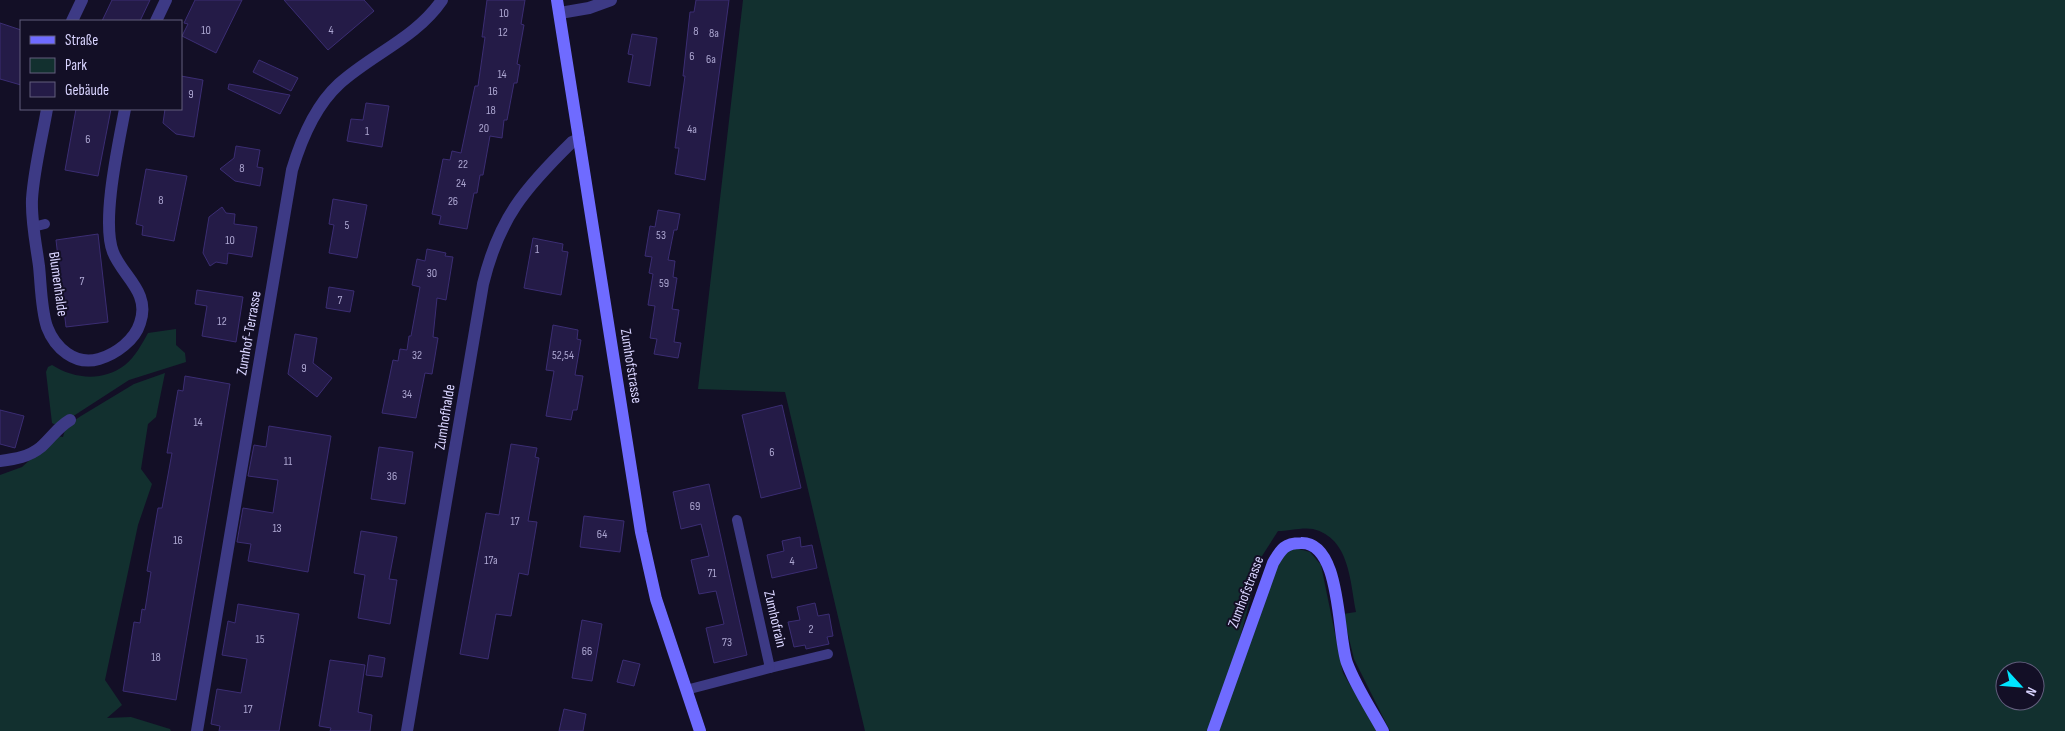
<svg xmlns="http://www.w3.org/2000/svg" width="2065" height="731" viewBox="0 0 2065 731" font-family="'Sofia Sans Condensed',sans-serif">
	<style>
		.green { fill: #12302f; fill-rule: evenodd }
		.building { fill: #241b47; stroke: #3b2d73 }
		.lines { fill: none; stroke-linecap: round; stroke-linejoin: round }
		.lane { stroke: #3d3a85; stroke-width: 10 }
		.street { stroke: #3d3a85; stroke-width: 12 }
		.secondary { stroke: #6f6bff; stroke-width: 12 }
		.labels { text-anchor: middle; dominant-baseline: central; stroke-width: 4; stroke-linejoin: round; paint-order: stroke }
		.number-label { font-size: 12px; fill: #aca6d1 }
		.street-label { font-size: 15px; fill: #d9d4ff; stroke: #130f26 }
	</style>
	<rect width="100%" height="100%" fill="#130f26"/>
	<g class="green">
		<path d="M743,0H2065V731H1390L1354,659L1343,614L1356,612C1350,582 1350,538 1313,529C1303,527 1288,531 1278,531L1262,556L1238,645L1209,731H865L785,392L698,389ZM2005,671H2035V701H2005Z"/>
		<path d="M176,329V345L185,353L186,362L129,380L58,426L52,423L46,372L48,367L52,365C74,379 103,382 125,365C135,357 142,344 148,333Z"/>
		<polygon points="165,373 156,417 148,424 141,469 152,484 138,525 105,680 122,705 107,718 131,717 170,729 171,731 0,731 0,475 22,467 57,436 63,437 66,426 81,416 134,384"/>
		<polygon points="1295,548 1310,552 1321,565 1343,673 1378,731 1219,731 1276,565 1287,550"/>
	</g>
	<g class="building">
		<polygon points="112,0 150,0 140,21 102,21"/>
		<polygon points="195,0 242,0 216,53 182,36 188,24 184,23"/>
		<polygon points="284,0 364,0 374,11 328,50"/>
		<polygon points="487,0 525,0 521,24 524,25 517,64 520,65 517,83 514,83 507,120 504,120 502,138 490,136 483,175 480,175 477,193 474,193 467,229 439,224 441,216 432,214 443,159 450,160 452,151 461,153 475,86 478,86 485,37 482,37"/>
		<polygon points="696,0 729,0 705,180 675,174 679,148 675,148 685,76 683,76 690,12 694,12"/>
		<polygon points="0,23 21,30 21,85 0,79"/>
		<polygon points="632,34 657,38 650,86 628,82 633,55 628,54"/>
		<polygon points="259,60 298,78 291,91 253,72"/>
		<polygon points="181,76 203,80 194,137 176,134 163,123 165,109 181,109"/>
		<polygon points="229,84 290,95 280,114 228,89"/>
		<polygon points="366,103 389,106 382,147 347,141 351,119 363,120"/>
		<polygon points="76,109 111,109 98,176 65,170"/>
		<polygon points="236,146 260,150 257,167 263,168 260,186 235,181 220,169 234,158"/>
		<polygon points="146,169 187,176 174,241 142,235 143,226 136,224"/>
		<polygon points="333,199 367,205 357,258 329,253 334,225 329,224"/>
		<polygon points="222,207 226,213 235,214 234,224 257,227 252,257 228,253 227,264 216,262 210,266 203,253 209,217"/>
		<polygon points="658,210 680,214 677,230 674,230 668,260 675,261 673,277 677,278 672,309 679,310 674,342 681,343 678,358 654,354 657,339 650,338 655,306 648,305 653,274 649,273 652,257 645,256 650,226 655,227"/>
		<polygon points="98,234 108,322 66,327 56,240"/>
		<polygon points="533,238 563,244 562,251 568,252 561,295 524,288"/>
		<polygon points="427,249 446,253 445,256 453,257 446,300 437,298 433,337 438,338 432,374 425,373 416,418 382,413 393,360 398,361 400,349 407,350 409,336 411,336 420,287 412,285 417,259 425,261"/>
		<polygon points="329,287 354,291 350,312 326,308"/>
		<polygon points="197,290 243,297 236,342 202,336 207,306 195,304"/>
		<polygon points="553,325 578,330 577,339 581,340 575,375 583,376 577,410 573,410 571,420 546,416 554,371 546,370"/>
		<polygon points="295,334 317,338 313,363 332,378 317,397 288,374"/>
		<polygon points="185,376 230,384 176,700 123,691 134,622 140,623 142,609 145,610 151,572 147,571 158,508 162,508 172,453 167,453 178,390 183,391"/>
		<polygon points="782,405 801,488 761,498 742,415"/>
		<polygon points="0,410 24,416 15,448 0,444"/>
		<polygon points="269,426 331,436 308,572 248,561 251,544 237,542 243,508 273,513 278,480 248,476 254,445 266,447"/>
		<polygon points="511,444 537,448 535,457 539,458 528,521 537,522 528,575 519,573 511,616 496,614 488,659 460,654 486,513 499,515"/>
		<polygon points="379,447 413,452 405,504 371,499"/>
		<polygon points="709,484 747,655 714,663 706,628 724,624 716,591 699,594 691,560 709,556 701,524 681,529 673,492"/>
		<polygon points="584,516 624,521 620,552 580,547"/>
		<polygon points="361,531 397,537 389,579 397,580 390,624 358,618 365,575 354,573"/>
		<polygon points="800,537 801,547 812,545 817,568 772,578 767,555 784,551 782,541"/>
		<polygon points="815,603 818,616 829,614 833,636 827,637 829,644 806,649 805,645 794,647 788,622 800,620 797,607"/>
		<polygon points="238,604 299,614 279,731 219,731 220,726 211,724 217,689 241,693 247,659 222,655 228,621 235,623"/>
		<polygon points="582,620 602,624 592,681 572,678"/>
		<polygon points="369,655 385,658 382,677 366,675"/>
		<polygon points="330,660 365,665 358,712 372,715 370,731 330,731 331,728 319,726"/>
		<polygon points="623,660 640,664 634,686 617,682"/>
		<polygon points="564,709 586,714 583,731 559,731"/>
	</g>
	<g class="lines">
		<g class="lane">
			<polyline points="33,227 45,224"/>
			<polyline points="770,668 828,654"/>
			<polyline points="686,690 770,668 737,520"/>
		</g>
		<g class="street">
			<polyline points="560,13 589,8 611,0"/>
			<polyline points="72,21 82,0"/>
			<polyline points="156,21 166,0"/>
			<path d="M47,109C42,138 34,169 32,199C31,221 36,244 39,266C41,285 41,309 47,327C55,348 75,366 99,359C116,354 135,340 140,323C151,292 122,276 113,252C101,221 119,142 125,109"/>
			<path d="M0,461C15,459 29,457 41,447C52,437 58,427 70,420"/>
			<path d="M197,731L292,170C301,140 315,106 339,84C372,54 416,38 442,0"/>
			<path d="M407,731L483,284C499,218 525,188 572,142L579,139"/>
		</g>
		<g class="secondary">
			<polyline points="557,0 641,532 656,599 700,731"/>
			<path d="M1213,731L1273,563C1281,549 1285,543 1301,543C1342,542 1337,636 1347,663C1356,687 1371,709 1383,731"/>
		</g>
	</g>
	<g class="labels">
		<g class="number-label">
			<text x="504" y="13">10</text>
			<text x="206" y="30">10</text>
			<text x="331" y="30">4</text>
			<text x="696" y="31">8</text>
			<text x="503" y="32">12</text>
			<text x="714" y="33">8a</text>
			<text x="692" y="56">6</text>
			<text x="711" y="59">6a</text>
			<text x="502" y="74">14</text>
			<text x="493" y="91">16</text>
			<text x="191" y="94">9</text>
			<text x="491" y="110">18</text>
			<text x="484" y="128">20</text>
			<text x="692" y="129">4a</text>
			<text x="367" y="131">1</text>
			<text x="88" y="139">6</text>
			<text x="463" y="164">22</text>
			<text x="242" y="168">8</text>
			<text x="461" y="183">24</text>
			<text x="161" y="200">8</text>
			<text x="453" y="201">26</text>
			<text x="347" y="225">5</text>
			<text x="661" y="235">53</text>
			<text x="230" y="240">10</text>
			<text x="537" y="249">1</text>
			<text x="432" y="273">30</text>
			<text x="82" y="281">7</text>
			<text x="664" y="283">59</text>
			<text x="340" y="300">7</text>
			<text x="222" y="321">12</text>
			<text x="417" y="355">32</text>
			<text x="563" y="355">52,54</text>
			<text x="304" y="368">9</text>
			<text x="407" y="394">34</text>
			<text x="198" y="422">14</text>
			<text x="772" y="452">6</text>
			<text x="288" y="461">11</text>
			<text x="392" y="476">36</text>
			<text x="695" y="506">69</text>
			<text x="515" y="521">17</text>
			<text x="277" y="528">13</text>
			<text x="602" y="534">64</text>
			<text x="178" y="540">16</text>
			<text x="491" y="560">17a</text>
			<text x="792" y="561">4</text>
			<text x="712" y="573">71</text>
			<text x="811" y="629">2</text>
			<text x="260" y="639">15</text>
			<text x="727" y="642">73</text>
			<text x="587" y="651">66</text>
			<text x="156" y="657">18</text>
			<text x="248" y="709">17</text>
		</g>
		<g class="street-label">
			<text transform="translate(58 284) rotate(82)">Blumenhalde</text>
			<text transform="translate(249 333) rotate(-80)">Zumhof-Terrasse</text>
			<text transform="translate(631 366) rotate(81)">Zumhofstrasse</text>
			<text transform="translate(445 417) rotate(-81)">Zumhofhalde</text>
			<text transform="translate(1246 592) rotate(-69)">Zumhofstrasse</text>
			<text transform="translate(775 619) rotate(77)">Zumhofrain</text>
		</g>
	</g>
	<rect x="20" y="20" width="162" height="90" fill="#130f26" stroke="#625e7d"/>
	<rect x="30" y="36" width="25" height="8" fill="#6f6bff" stroke="#625e7d"/>
	<text x="65" y="45" font-size="15" fill="#d9d4ff">Straße</text>
	<rect x="30" y="58" width="25" height="15" fill="#12302f" stroke="#625e7d"/>
	<text x="65" y="70" font-size="15" fill="#d9d4ff">Park</text>
	<rect x="30" y="82" width="25" height="15" fill="#241b47" stroke="#625e7d"/>
	<text x="65" y="95" font-size="15" fill="#d9d4ff">Gebäude</text>
	<g transform="translate(2020 686) rotate(116)"><circle r="24" fill="#130f26" stroke="#625e7d"/>
	<path d="M0-4L9 19L0 12L-9 19Z" fill="#00e5ff"/>
	<text y="-8" font-size="14" font-weight="bold" text-anchor="middle" fill="#d9d4ff">N</text>
	</g>
</svg>
